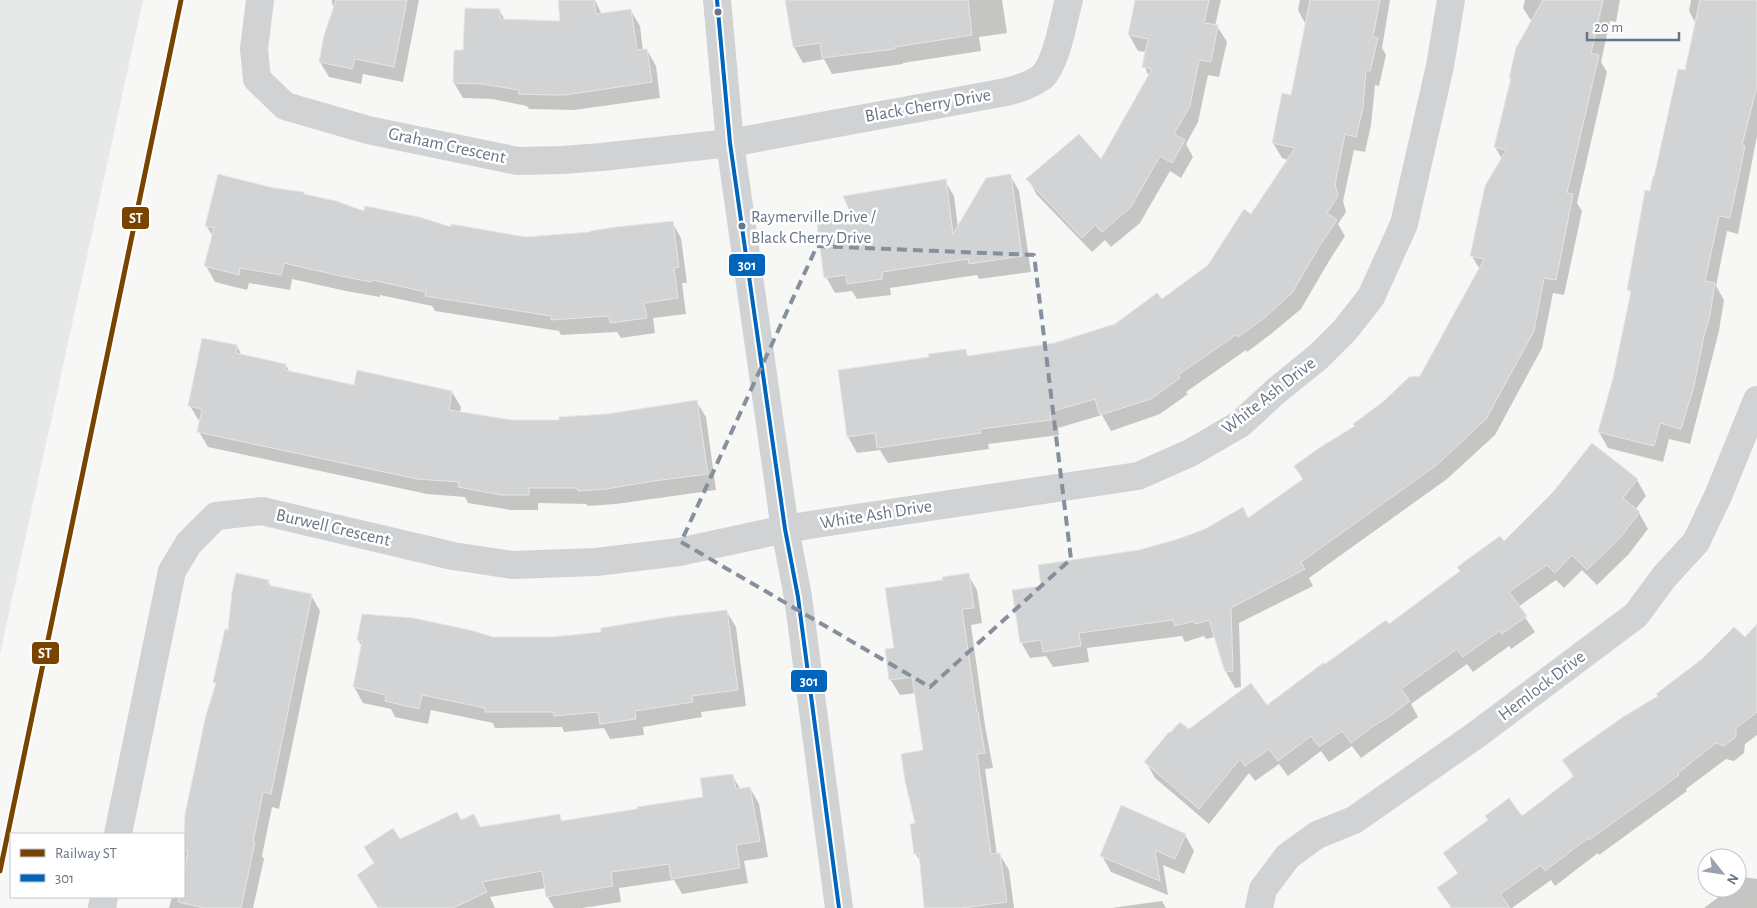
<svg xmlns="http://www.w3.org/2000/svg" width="1757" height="908" viewBox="0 0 1757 908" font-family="'Alegreya Sans',sans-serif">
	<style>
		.built { fill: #e7e9e9 }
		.shadow { fill: #0003 }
		.building { fill: #d2d3d4; stroke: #e6e6e6 }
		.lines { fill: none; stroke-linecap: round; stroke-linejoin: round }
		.minor { stroke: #d1d2d3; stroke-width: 28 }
		.tertiary { stroke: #d1d2d3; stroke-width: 28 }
		.bus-1-casing { stroke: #fff; stroke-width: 8 }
		.bus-1 { stroke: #0065bd; stroke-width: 4 }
		.rail-1-casing { stroke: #fff; stroke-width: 9 }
		.rail-1 { stroke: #794400; stroke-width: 5 }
		.marked { fill: none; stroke: #85909e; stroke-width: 4; stroke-dasharray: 10 6; stroke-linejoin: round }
		.bus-dot { fill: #667587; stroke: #fff; stroke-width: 2 }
		.labels { text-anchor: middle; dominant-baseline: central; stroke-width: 5; stroke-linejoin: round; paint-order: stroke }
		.bus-label { font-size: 17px; fill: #667587; stroke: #fff; text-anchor: start }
		.street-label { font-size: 18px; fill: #667587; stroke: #fff }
		.line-badge { stroke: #fff; stroke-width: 2 }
		.badge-label { font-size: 14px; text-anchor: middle; font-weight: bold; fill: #fff }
	</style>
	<rect width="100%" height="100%" fill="#f7f7f6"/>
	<polygon class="built" points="0,0 143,0 0,654"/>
	<g class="shadow">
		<polygon points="332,0 419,0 403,82 363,74 361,84 329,77 320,62 334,8 332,3"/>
		<polygon points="572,0 595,0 602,15 631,11 640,26 643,51 647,50 656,66 660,98 574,110 529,109 527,106 492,99 463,98 454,83 465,51 499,10 505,20 562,22"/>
		<polygon points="787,0 1002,0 1007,33 979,37 981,51 903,63 903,64 832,74 824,59 803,63 794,47"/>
		<polygon points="1136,0 1221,0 1215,26 1217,26 1227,42 1219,77 1208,75 1198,122 1186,144 1193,157 1181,178 1170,171 1140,223 1111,247 1105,240 1092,252 1037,195 1028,179 1101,161 1149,76 1144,66 1147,52 1138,51 1129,35"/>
		<polygon points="1300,0 1390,0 1382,48 1386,55 1379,86 1375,85 1371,125 1365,152 1354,150 1343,201 1346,212 1338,224 1345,236 1329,261 1301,309 1271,334 1247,352 1246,350 1186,392 1188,394 1160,414 1111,431 1102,415 1058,428 1059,435 988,444 989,449 888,463 880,450 857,453 848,437 839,371 930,358 965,350 969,357 1054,344 1115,325 1161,300 1209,266 1252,215 1288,160 1282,158 1273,143 1292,96 1306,25 1298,10"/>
		<polygon points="1525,0 1620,0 1616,22 1610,21 1601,62 1607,72 1577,203 1582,211 1564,295 1553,293 1542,348 1495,435 1447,479 1309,578 1313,586 1239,623 1241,687 1235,688 1226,672 1215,637 1206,639 1204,636 1185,642 1182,636 1087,648 1089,662 1053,667 1046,656 1030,658 1021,642 1042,587 1140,551 1248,519 1303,480 1295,466 1356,427 1421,377 1480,270 1472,256 1502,159 1495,147 1512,81 1510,78 1517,48 1532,22 1523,8"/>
		<polygon points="1691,0 1757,0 1757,136 1738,234 1727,231 1716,286 1724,300 1719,331 1690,444 1669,439 1663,462 1608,448 1599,432 1614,379 1632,295 1629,290 1651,192 1686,72 1696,24 1689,11"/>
		<polygon points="1010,175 1019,191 1031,272 979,279 977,275 890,288 891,295 857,299 852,291 835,293 826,277 852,213 945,181 954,196 958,228"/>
		<polygon points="305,196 365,213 452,228 525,238 591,234 672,222 681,238 687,283 682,283 686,314 653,318 655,333 621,338 617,332 561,335 559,331 435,311 432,306 380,295 380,297 346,291 292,279 290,290 249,283 247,290 215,282 206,266 213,237 206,225"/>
		<polygon points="237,346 242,356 286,365 290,373 355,386 452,392 461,407 460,413 512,421 561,421 696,401 706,417 716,490 616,504 588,506 586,504 538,503 538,510 511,510 468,503 465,497 427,494 208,447 199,432 201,422 199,421 190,406"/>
		<polygon points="1637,480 1646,496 1635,510 1639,513 1648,529 1628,555 1597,585 1582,570 1564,588 1556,580 1518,607 1535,632 1511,649 1509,646 1473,672 1467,664 1411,704 1418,717 1361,758 1352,746 1329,762 1321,751 1288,776 1279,764 1255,781 1249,773 1209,824 1155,778 1146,762 1189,731 1266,707 1324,666 1388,626 1503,543"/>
		<polygon points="968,575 977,590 982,623 971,625 985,726 993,768 985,769 997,855 1000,855 1009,870 1014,908 926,908 922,864 915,853 916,824 924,751 916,693 900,695 890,679 896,649 944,581"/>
		<polygon points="268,581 271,587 311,595 320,611 279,809 272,807 262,856 264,859 253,908 169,908 172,897 184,897 184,834 186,814 217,686 215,682 229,631"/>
		<polygon points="727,612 736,627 746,706 701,712 702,717 643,727 644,735 610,739 604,728 564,732 562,727 495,728 493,723 431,710 428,724 395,717 391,709 363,703 354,687 362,647 358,640 553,638 603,633"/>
		<polygon points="1757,626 1757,735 1745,744 1744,753 1734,761 1726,759 1686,789 1687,791 1599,855 1598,853 1555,886 1551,880 1512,908 1451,908 1439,888 1458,874 1445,853 1522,818 1574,778 1564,761 1745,639"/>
		<polygon points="732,775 741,790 750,788 759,804 768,857 744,861 748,883 682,894 674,880 619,888 621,902 582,908 554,908 547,896 546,888 490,897 495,908 379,908 375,864 399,840 461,821 474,815 481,828 559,815 563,822 704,798"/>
		<polygon points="1185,835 1194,851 1184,874 1163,865 1168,895 1111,872 1102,856"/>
		<polygon points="1737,876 1757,879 1757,908 1704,908 1724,893 1725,888 1737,888"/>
		<polygon points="1162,901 1166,908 1111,908"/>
	</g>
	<g class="building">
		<polygon points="336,0 407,0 394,67 355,59 352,69 319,62 324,35"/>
		<polygon points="558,0 594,0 596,14 631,9 637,50 647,49 652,82 565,95 551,95 519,94 519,90 482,84 453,83 454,50 463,50 465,8 500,9 500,19 560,21"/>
		<polygon points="785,0 968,0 972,35 895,47 895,49 822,58 820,43 793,47"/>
		<polygon points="1135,0 1209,0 1204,23 1218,25 1211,62 1199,60 1190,106 1174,134 1185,140 1172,163 1160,156 1131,207 1102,232 1095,225 1082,238 1026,179 1079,134 1101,159 1152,69 1142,67 1148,39 1128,35"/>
		<polygon points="1310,0 1380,0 1373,37 1378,38 1370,71 1366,70 1363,108 1356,137 1345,134 1335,184 1338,196 1327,213 1337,220 1320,245 1292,293 1263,319 1238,337 1236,335 1178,375 1180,378 1151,399 1100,415 1095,399 1050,412 1051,420 980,429 981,433 877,448 875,433 847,437 838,370 929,357 928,354 966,349 967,356 1054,343 1115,324 1157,293 1162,299 1208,265 1244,209 1251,214 1295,148 1272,143 1282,93 1291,95"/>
		<polygon points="1543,0 1603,0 1591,53 1599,55 1567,193 1573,194 1556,280 1544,278 1534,331 1486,419 1438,464 1301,562 1305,569 1231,608 1233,671 1225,672 1209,620 1195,624 1194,621 1175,626 1173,620 1079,633 1081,646 1043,652 1041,640 1020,643 1012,590 1041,586 1038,565 1139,550 1178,539 1205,529 1243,507 1248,518 1303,479 1294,466 1319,448 1355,426 1353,424 1384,401 1409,377 1420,376 1484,259 1470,256 1485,186 1506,150 1494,147 1511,78 1509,78 1516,48"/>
		<polygon points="1700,0 1757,0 1757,86 1742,145 1745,146 1730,218 1719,216 1705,281 1715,283 1710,315 1704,336 1694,386 1681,429 1660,423 1654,446 1598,432 1613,378 1631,291 1627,290 1645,190 1650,191 1653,176 1654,177 1678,69 1685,70"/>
		<polygon points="218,174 274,188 304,192 304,194 336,201 364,211 365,206 419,217 451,227 451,224 525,237 590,232 590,231 616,227 673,221 679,267 674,268 678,298 644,303 647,318 610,323 609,316 551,320 551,316 425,296 426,292 372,280 371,282 336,275 284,263 281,275 240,268 239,275 204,266 214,228 205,226"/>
		<polygon points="1011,174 1022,256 969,264 968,259 882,272 882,279 847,284 846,275 824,278 816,217 850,212 843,196 946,179 953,234 986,178"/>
		<polygon points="202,338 237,345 236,353 286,364 285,370 354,385 357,370 452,391 449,410 512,420 559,420 559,417 607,414 697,400 708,474 654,481 606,489 578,491 577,488 529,488 529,495 501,495 458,487 459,482 417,479 197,432 202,409 188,406"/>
		<polygon points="1592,443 1638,479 1623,498 1640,512 1619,539 1587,570 1572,555 1555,573 1547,565 1509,592 1527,616 1502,634 1499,631 1463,657 1457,649 1401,689 1410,701 1387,718 1372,727 1351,743 1342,731 1319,747 1311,736 1278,761 1269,749 1245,766 1240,759 1199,809 1144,762 1169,732 1170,733 1180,722 1189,729 1251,683 1267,705 1323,663 1325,664 1386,620 1389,624 1460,571 1457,567 1500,536 1504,541 1553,492"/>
		<polygon points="236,573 269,580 267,585 312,594 271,794 263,792 253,842 255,842 241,908 204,908 178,902 179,897 184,897 184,872 188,851 184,850 185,814 206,715 216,683 213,682 225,629 228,630 232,592"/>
		<polygon points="969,573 974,608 962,609 977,712 978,712 985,753 977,754 991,854 1000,853 1007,902 962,908 924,908 919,853 914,854 910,824 915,823 905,781 901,754 923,750 912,677 889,680 885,649 894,648 885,588 943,580 942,577"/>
		<polygon points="727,610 738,690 692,696 693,702 635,711 636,719 600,724 598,712 554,716 553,712 485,712 485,708 422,695 419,709 385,701 386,695 353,687 362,641 357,640 362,614 413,618 470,630 493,637 553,637 601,632 601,628 675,616"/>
		<polygon points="1757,624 1757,712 1736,728 1736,737 1724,746 1716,743 1678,773 1679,775 1589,840 1588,838 1545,871 1541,865 1500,894 1510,908 1452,908 1437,888 1458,873 1443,853 1488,820 1485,816 1509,798 1522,816 1574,776 1562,760 1623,717 1658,696 1656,694 1702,659 1734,627 1745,637"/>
		<polygon points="733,774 736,789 750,787 760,841 736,845 740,868 671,879 669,864 611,872 613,886 546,897 542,871 482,882 487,892 453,908 378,908 357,875 374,863 364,847 393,828 400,839 457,812 461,820 474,814 480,827 560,814 561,821 637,809 637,807 703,797 700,778"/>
		<polygon points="1121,805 1186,834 1175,859 1155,850 1160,881 1100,856"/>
	</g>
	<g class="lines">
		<g class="minor">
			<path d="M260,0L254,49L257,79L285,106L368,130L518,161L562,160L602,157L730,143L1006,92C1019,89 1031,85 1042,77C1057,63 1063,20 1069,0"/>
			<polyline points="118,834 172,571 189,543 216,516 262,511 453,556 512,565 596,562 679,552 785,529 829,522 1138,476 1190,453 1240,424 1276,391 1318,357 1345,330 1371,297 1404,224 1440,66 1451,0"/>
			<polyline points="102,908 104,897"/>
			<polyline points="1259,908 1263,889 1288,856 1317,835 1354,820 1476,735 1636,615 1664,577 1696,542 1718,496 1757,400"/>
		</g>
		<polyline class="tertiary" points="717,0 730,143 785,529 798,597 839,908"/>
		<g class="bus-1-casing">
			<polyline id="bus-1" points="717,0 730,143 785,529 798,597 839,908"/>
		</g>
		<use href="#bus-1" class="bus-1"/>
		<g class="rail-1-casing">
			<polyline id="rail-1" points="0,871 181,0"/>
		</g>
		<use href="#rail-1" class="rail-1"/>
	</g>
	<path class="marked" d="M817,246L1034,255L1071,559L930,687L681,542Z"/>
	<g class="bus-dot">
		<circle cx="718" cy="12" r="4.5"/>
		<circle cx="742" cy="226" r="4.5"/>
	</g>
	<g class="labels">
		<g class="bus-label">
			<text x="751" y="216">Raymerville Drive /<tspan x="751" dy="21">Black Cherry Drive</tspan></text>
		</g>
		<g class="street-label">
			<text transform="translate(928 106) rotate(-10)">Black Cherry Drive</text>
			<text transform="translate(447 146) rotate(12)">Graham Crescent</text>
			<text transform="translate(1269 396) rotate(-38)">White Ash Drive</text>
			<text transform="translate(876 515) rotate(-9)">White Ash Drive</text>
			<text transform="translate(333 528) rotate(13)">Burwell Crescent</text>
			<text transform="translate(1542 686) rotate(-37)">Hemlock Drive</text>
		</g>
	</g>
	<g class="line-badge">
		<rect x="121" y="206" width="29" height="24" rx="5" fill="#794400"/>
		<rect x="728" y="253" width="38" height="24" rx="5" fill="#0065bd"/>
		<rect x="31" y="641" width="29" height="24" rx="5" fill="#794400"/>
		<rect x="790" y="669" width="38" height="24" rx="5" fill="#0065bd"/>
	</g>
	<g class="badge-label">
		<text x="136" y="223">ST</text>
		<text x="747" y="270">301</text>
		<text x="45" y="658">ST</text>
		<text x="809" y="686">301</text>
	</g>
	<rect x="10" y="833" width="175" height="65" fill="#ffffff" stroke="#c2c8cf"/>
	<rect x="20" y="849" width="25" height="8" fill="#794400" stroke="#c2c8cf"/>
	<text x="55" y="858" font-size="15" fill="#667587">Railway ST</text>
	<rect x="20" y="874" width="25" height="8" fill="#0065bd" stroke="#c2c8cf"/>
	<text x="55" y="883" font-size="15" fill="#667587">301</text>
	<g transform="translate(1722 873) rotate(120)"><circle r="24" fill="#ffffff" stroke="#c2c8cf"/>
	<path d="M0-4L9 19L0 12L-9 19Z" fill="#99a2ae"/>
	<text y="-8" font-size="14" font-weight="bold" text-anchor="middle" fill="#667587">N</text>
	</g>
	<path d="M1587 32v8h92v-8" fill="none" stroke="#667587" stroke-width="2.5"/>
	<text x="1594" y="32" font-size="15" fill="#667587" stroke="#ffffff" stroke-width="4" paint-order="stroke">20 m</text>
</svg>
